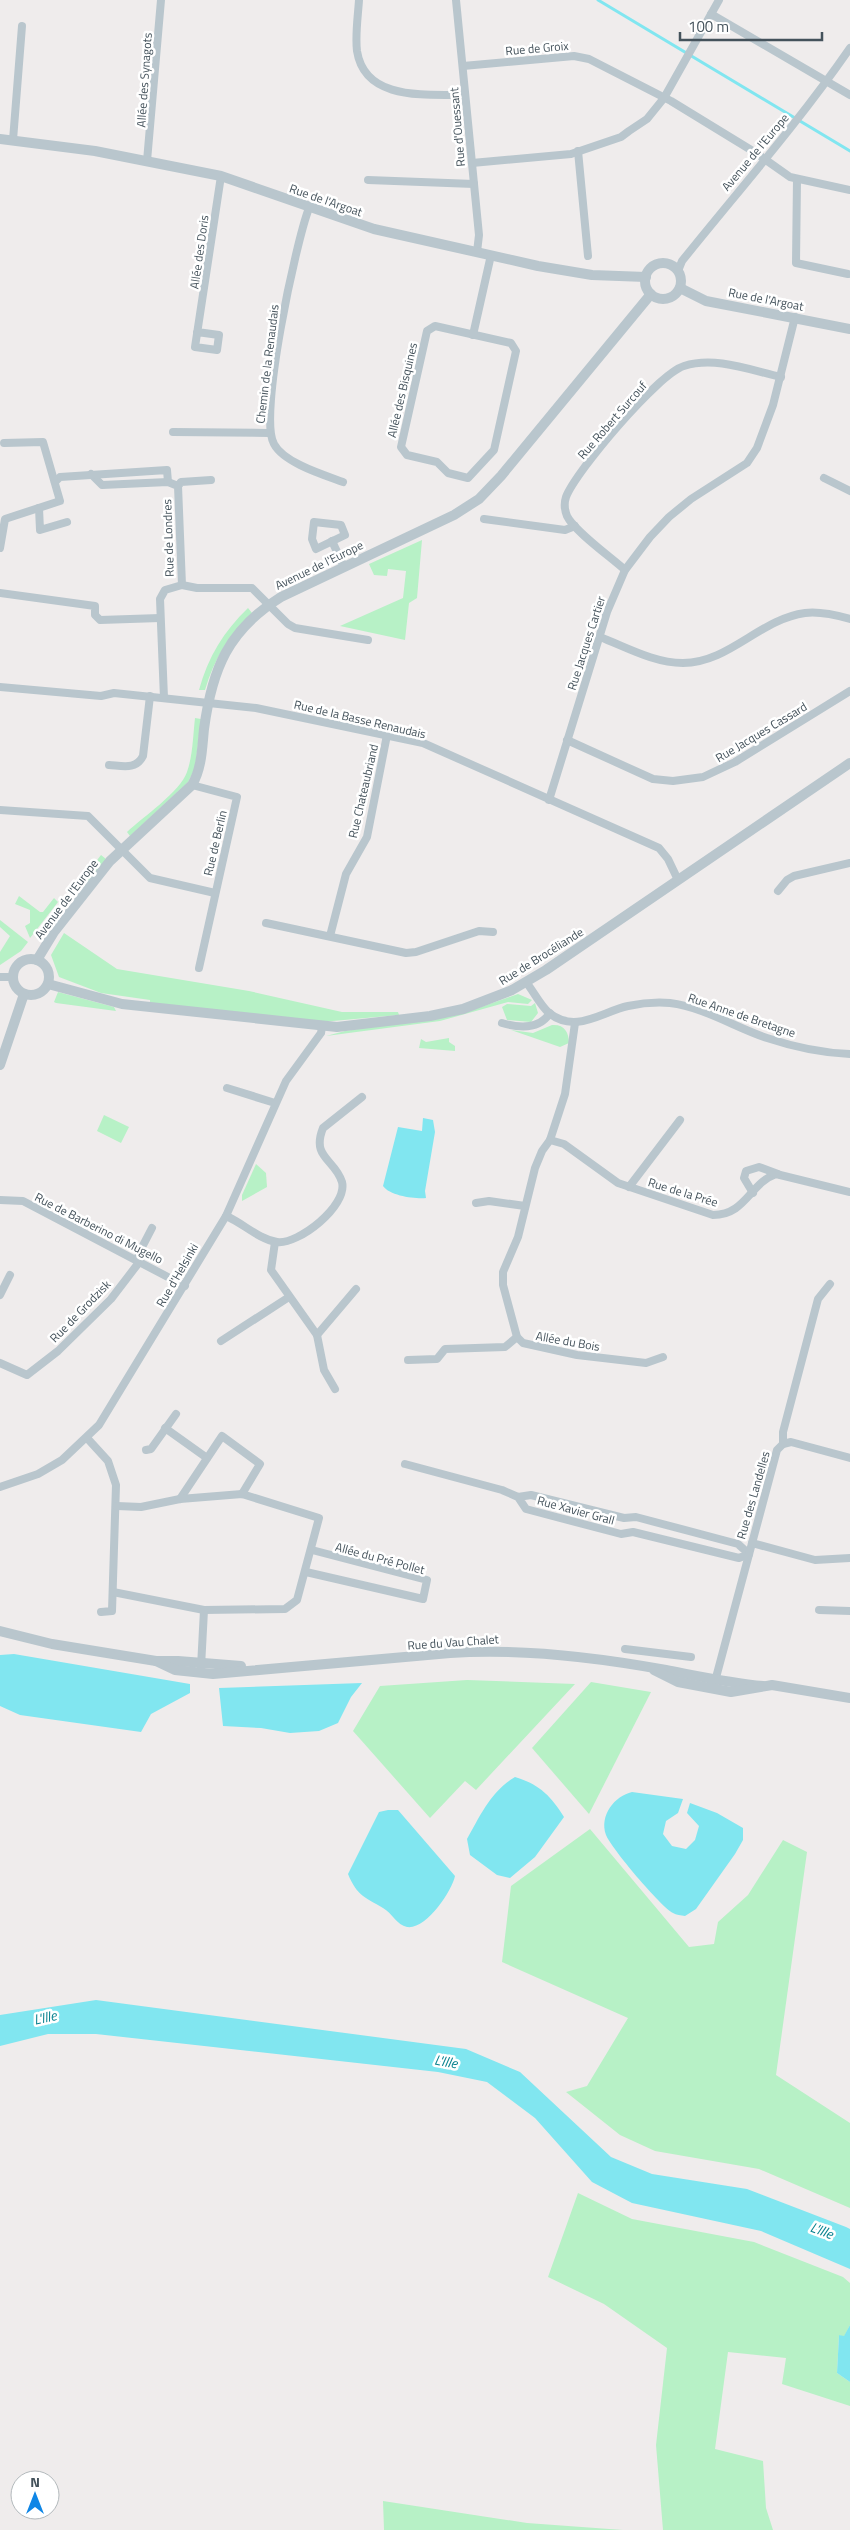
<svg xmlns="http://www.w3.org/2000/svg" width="850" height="2530" viewBox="0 0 850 2530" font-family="'Titillium Web',sans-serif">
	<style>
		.green { fill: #b7f1c6 }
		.water { fill: #81e6f0 }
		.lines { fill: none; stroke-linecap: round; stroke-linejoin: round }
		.stream { stroke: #81e6f0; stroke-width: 3 }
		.minor { stroke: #b9c6cd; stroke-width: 8 }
		.tertiary { stroke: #b9c6cd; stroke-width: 10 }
		.labels { text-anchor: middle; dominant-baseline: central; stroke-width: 5; stroke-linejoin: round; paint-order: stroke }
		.street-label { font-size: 12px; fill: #44525b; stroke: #fff }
		.water-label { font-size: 14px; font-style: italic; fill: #07818e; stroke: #fff }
	</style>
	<rect width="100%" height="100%" fill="#efecec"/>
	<g class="green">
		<polygon points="422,540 417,598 409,603 405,640 340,626 403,598 406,571 388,569 387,576 374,575 369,564"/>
		<path d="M248,608L252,613C229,635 214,659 205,690H199C208,657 224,631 248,608Z"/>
		<path d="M195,718L201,719L195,768L188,782L130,836L127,832C143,817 180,792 187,772C193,755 193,735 195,718Z"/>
		<polygon points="101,855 106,859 81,891 79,890 69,903 66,901"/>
		<polygon points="19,896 40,912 43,912 54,898 58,902 30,938 25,926 30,923 30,910 15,904"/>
		<polygon points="0,920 28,942 21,951 0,965 0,952 10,936 0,927"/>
		<polygon points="64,933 117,969 249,991 342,1012 398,1012 399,1015 322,1022 150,1003 150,1000 101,993 59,977 51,955"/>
		<polygon points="58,992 114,1007 116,1011 56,1003 54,1002"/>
		<polygon points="518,994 532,1000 528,1004 508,1002 440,1021 326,1036 345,1031 467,1012"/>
		<polygon points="535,1003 538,1013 531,1022 507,1020 502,1007 507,1004 531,1006"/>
		<path d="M552,1025C564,1024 569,1032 569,1043L560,1047L511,1030L533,1033Z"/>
		<polygon points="449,1038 449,1042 455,1046 455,1051 419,1048 421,1039 426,1042"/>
		<polygon points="104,1115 129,1127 121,1143 97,1131"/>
		<polygon points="256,1164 266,1173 267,1187 242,1201 242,1195"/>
		<polygon points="467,1680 575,1684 476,1790 465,1781 430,1818 353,1731 380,1686"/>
		<polygon points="591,1682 651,1692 589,1814 532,1748"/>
		<polygon points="590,1829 689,1947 714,1944 718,1922 748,1895 783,1840 807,1852 776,2075 850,2123 850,2208 759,2169 655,2151 620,2135 566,2092 587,2086 628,2018 502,1962 511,1886"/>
		<polygon points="578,2193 632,2219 754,2242 843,2277 850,2283 850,2325 844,2337 839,2335 837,2373 850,2382 850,2406 782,2384 786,2358 728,2352 715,2449 763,2461 766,2508 773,2530 663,2530 656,2445 667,2348 604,2304 548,2277"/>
		<polygon points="383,2501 527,2523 623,2530 384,2530"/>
	</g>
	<g class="water">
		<path d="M423,1118L433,1120L435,1132L425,1191L426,1198C415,1199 390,1196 383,1186L398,1127L422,1131Z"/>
		<polygon points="14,1654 190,1684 190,1693 151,1714 141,1732 20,1715 0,1706 0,1655"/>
		<polygon points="362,1683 351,1697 338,1723 319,1731 290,1733 261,1728 223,1726 219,1688"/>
		<path d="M515,1777C539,1784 551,1796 564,1817L535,1857L510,1878L497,1875L470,1855L467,1839C480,1816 491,1791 515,1777Z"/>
		<path d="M632,1792L683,1799L678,1813L666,1821L663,1834L672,1846L686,1849L695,1840L699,1826L687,1813L690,1803L717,1813L743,1828V1840L735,1854L696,1909L685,1916C681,1915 676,1915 673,1913C661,1907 611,1848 606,1835C599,1815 615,1796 632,1792Z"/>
		<path d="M388,1810H398L455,1876C452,1891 426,1930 407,1927C397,1925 392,1913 383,1908C365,1897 357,1896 348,1874L379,1812Z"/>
		<polygon points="96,2000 466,2049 520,2072 611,2157 652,2174 747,2189 846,2227 850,2229 850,2269 761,2231 632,2203 592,2182 535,2118 487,2082 438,2072 96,2034 48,2034 0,2046 0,2015"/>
		<polygon points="850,2325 850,2382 837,2373 839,2335 844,2336"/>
	</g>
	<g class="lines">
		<polyline class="stream" points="598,0 850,151"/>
		<g class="minor">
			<path d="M359,0C358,16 355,35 357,51C365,102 428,94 465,95"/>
			<polyline points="456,0 479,235 477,252"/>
			<polyline points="711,14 850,95"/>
			<polyline points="463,66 574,56 589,59 671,101 756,153 790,177 850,190"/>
			<polyline points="13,140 22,26"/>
			<polyline points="578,151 588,256"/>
			<polyline points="147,161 161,0"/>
			<polyline points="472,163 571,154 621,137 629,131 647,119 664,98 719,0"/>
			<polyline points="797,179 796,263 848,274"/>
			<polyline points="368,180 474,184"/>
			<path d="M309,208C296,242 258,417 274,444C284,463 324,475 343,482"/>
			<path d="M678,271L682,261C739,190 799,122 850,48"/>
			<polygon points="435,326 511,343 516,351 494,450 468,478 448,473 437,462 407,455 401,447 427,331"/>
			<polyline points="197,332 219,335 217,350 195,347 221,176"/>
			<polyline points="473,335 491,255"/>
			<polyline points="173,432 269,433"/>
			<polyline points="91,474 102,485 168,482 178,486 182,585 197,588 252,588 288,624 295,628 368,640"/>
			<polyline points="824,478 850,491"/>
			<polyline points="55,482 60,477 167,470 168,482"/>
			<polyline points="178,486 181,482 211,480"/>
			<polyline points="39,508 40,530 67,522"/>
			<polyline points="484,519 565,530 575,526"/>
			<polygon points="314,522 341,525 345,535 316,549 312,539"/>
			<polyline points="332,541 344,567"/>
			<polyline points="0,548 5,519 60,501 43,442 4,443"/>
			<path d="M625,570C612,558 574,531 567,516C565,511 564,503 566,497C576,471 658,374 684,366C715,356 750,370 781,377"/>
			<polyline points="0,593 95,606 95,615 100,620 160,618"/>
			<path d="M600,637C626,647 654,663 683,663C729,663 760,619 805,613C820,611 836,615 850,619"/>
			<polyline points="0,687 101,696 114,693 256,708 423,743 659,848 668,859 678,880"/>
			<polyline points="164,698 160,599 165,590 182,585"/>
			<polyline points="567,740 653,779 673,781 703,777 735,762 850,691"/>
			<path d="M109,765C123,766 136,770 143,756L150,696"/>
			<polyline points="192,785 237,797 199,968"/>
			<polyline points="549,800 607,612 625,570 650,537 669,517 691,499 747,463 757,448 773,405 795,317"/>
			<polyline points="0,810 88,816 150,878 215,893"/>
			<polyline points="778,891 787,880 794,876 850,863"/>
			<polyline points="266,923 406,953 416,952 479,931 493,932"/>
			<polyline points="330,936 346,874 367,837 387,735"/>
			<polyline points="0,977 13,977"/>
			<path d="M526,982C534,992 540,1005 549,1013C576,1034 601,1012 628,1006C642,1003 657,1002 670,1003C704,1007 736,1028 767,1038C794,1047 822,1053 850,1054"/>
			<path d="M502,1023C519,1028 539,1030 550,1013"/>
			<polyline points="575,1023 565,1094 550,1140 542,1151 535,1168 518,1237 503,1272 503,1285 517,1337 523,1343 577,1355 646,1363 663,1357"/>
			<polyline points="227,1088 275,1103"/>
			<path d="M550,1140L564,1144L618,1183L713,1215C746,1215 750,1183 776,1174L850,1192"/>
			<polyline points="629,1187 680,1120"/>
			<polyline points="753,1193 744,1178 746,1171 759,1167 778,1174"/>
			<polyline points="0,1200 23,1201 185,1286"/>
			<polyline points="476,1203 489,1201 525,1206"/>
			<path d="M226,1216C243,1223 258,1239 277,1242C298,1245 348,1206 342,1182C335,1159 311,1158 323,1128L362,1097"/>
			<polyline points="275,1242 271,1270 317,1335 356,1289"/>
			<polyline points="0,1295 10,1275"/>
			<polyline points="317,1335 324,1370 335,1389"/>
			<polyline points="221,1341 289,1297"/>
			<polyline points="408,1360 437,1359 445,1349 505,1347 517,1337"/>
			<polyline points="0,1363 27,1375 58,1351 111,1299 137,1265 139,1253 152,1228"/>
			<polyline points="165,1428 207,1458"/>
			<polyline points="87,1438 108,1461 116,1485 112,1611 101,1612"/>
			<polyline points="783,1444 791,1442 850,1458"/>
			<polyline points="146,1450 151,1449 176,1414"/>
			<polyline points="405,1464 502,1490 518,1497 526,1509 621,1534 633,1532 739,1558 749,1554 738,1544 636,1517 624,1518 531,1495 518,1497"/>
			<polyline points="0,1487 38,1474 62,1460 99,1425 226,1216 286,1081 321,1033 322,1027"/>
			<polyline points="180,1499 222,1436 260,1464 242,1494"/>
			<polyline points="752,1543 815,1560 850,1558"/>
			<polyline points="306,1572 423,1599 427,1580 312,1550"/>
			<polyline points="113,1592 204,1610 285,1609 297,1600 319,1518 242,1494 180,1499 141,1507 117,1506"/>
			<polyline points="819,1610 850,1611"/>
			<polyline points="625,1649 691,1657"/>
			<polyline points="201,1667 204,1610"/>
			<polyline points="714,1685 777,1450 783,1444 783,1432 818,1299 830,1284"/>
		</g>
		<g class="tertiary">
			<polyline points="0,139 95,151 221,176 374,229 538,266 592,275 646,277"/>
			<circle cx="663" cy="281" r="18"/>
			<polyline points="680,288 706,301 850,329"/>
			<circle cx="31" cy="977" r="18"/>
			<path d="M37,960L54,932L110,861L192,785C202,768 202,748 204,729C212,669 228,630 281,597L454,515L479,499L501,476L651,294"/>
			<polyline points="48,984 122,1004 337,1027 430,1016 463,1009 512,990 546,970 850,763"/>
			<polyline points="0,1065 24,994"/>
			<polyline points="0,1631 52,1644 156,1661 178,1661 241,1666"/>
			<path d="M156,1661L175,1670L213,1674L450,1653C522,1648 595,1657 666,1670C698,1676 730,1683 763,1686"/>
			<polyline points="654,1670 678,1682 731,1692 772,1685 850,1698"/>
		</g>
	</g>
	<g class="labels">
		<g class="street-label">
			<text transform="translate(537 48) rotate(-5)">Rue de Groix</text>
			<text transform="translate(144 80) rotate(-86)">Allée des Synagots</text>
			<text transform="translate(457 127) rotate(-95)">Rue d'Ouessant</text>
			<text transform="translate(755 152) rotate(-50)">Avenue de l'Europe</text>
			<text transform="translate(326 200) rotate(19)">Rue de l'Argoat</text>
			<text transform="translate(199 252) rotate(-82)">Allée des Doris</text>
			<text transform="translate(766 299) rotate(11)">Rue de l'Argoat</text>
			<text transform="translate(267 364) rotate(-83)">Chemin de la Renaudais</text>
			<text transform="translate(402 390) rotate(-77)">Allée des Bisquines</text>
			<text transform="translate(612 420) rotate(-49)">Rue Robert Surcouf</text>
			<text transform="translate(168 538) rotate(-92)">Rue de Londres</text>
			<text transform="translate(319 565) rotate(-26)">Avenue de l'Europe</text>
			<text transform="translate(586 643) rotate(-72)">Rue Jacques Cartier</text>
			<text transform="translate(360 719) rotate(13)">Rue de la Basse Renaudais</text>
			<text transform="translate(761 732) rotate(-31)">Rue Jacques Cassard</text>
			<text transform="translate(363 791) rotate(-77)">Rue Chateaubriand</text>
			<text transform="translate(215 843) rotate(-77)">Rue de Berlin</text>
			<text transform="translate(66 899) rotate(-53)">Avenue de l'Europe</text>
			<text transform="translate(541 956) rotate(-32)">Rue de Brocéliande</text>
			<text transform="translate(742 1015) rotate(19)">Rue Anne de Bretagne</text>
			<text transform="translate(683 1192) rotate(17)">Rue de la Prée</text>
			<text transform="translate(99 1228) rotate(27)">Rue de Barberino di Mugello</text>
			<text transform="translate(177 1275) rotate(-60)">Rue d'Helsinki</text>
			<text transform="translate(80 1311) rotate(-46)">Rue de Grodzisk</text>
			<text transform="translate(568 1341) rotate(10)">Allée du Bois</text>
			<text transform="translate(753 1495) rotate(-74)">Rue des Landelles</text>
			<text transform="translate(576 1510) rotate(15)">Rue Xavier Grall</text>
			<text transform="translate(380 1558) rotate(15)">Allée du Pré Pollet</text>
			<text transform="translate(453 1642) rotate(-4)">Rue du Vau Chalet</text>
		</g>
		<g class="water-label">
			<text transform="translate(45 2017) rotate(-12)">L'Ille</text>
			<text transform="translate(446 2061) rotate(11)">L'Ille</text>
			<text transform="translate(822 2230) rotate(21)">L'Ille</text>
		</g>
	</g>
	<g transform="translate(35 2495)"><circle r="24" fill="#ffffff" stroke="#b4babd"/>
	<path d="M0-4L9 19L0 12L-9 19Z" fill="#0f86e6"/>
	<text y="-8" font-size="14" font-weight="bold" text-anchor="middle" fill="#44525b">N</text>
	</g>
	<path d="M680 32v8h142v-8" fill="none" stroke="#44525b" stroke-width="2.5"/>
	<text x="688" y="32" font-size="15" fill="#44525b" stroke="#ffffff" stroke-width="4" paint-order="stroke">100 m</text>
</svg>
